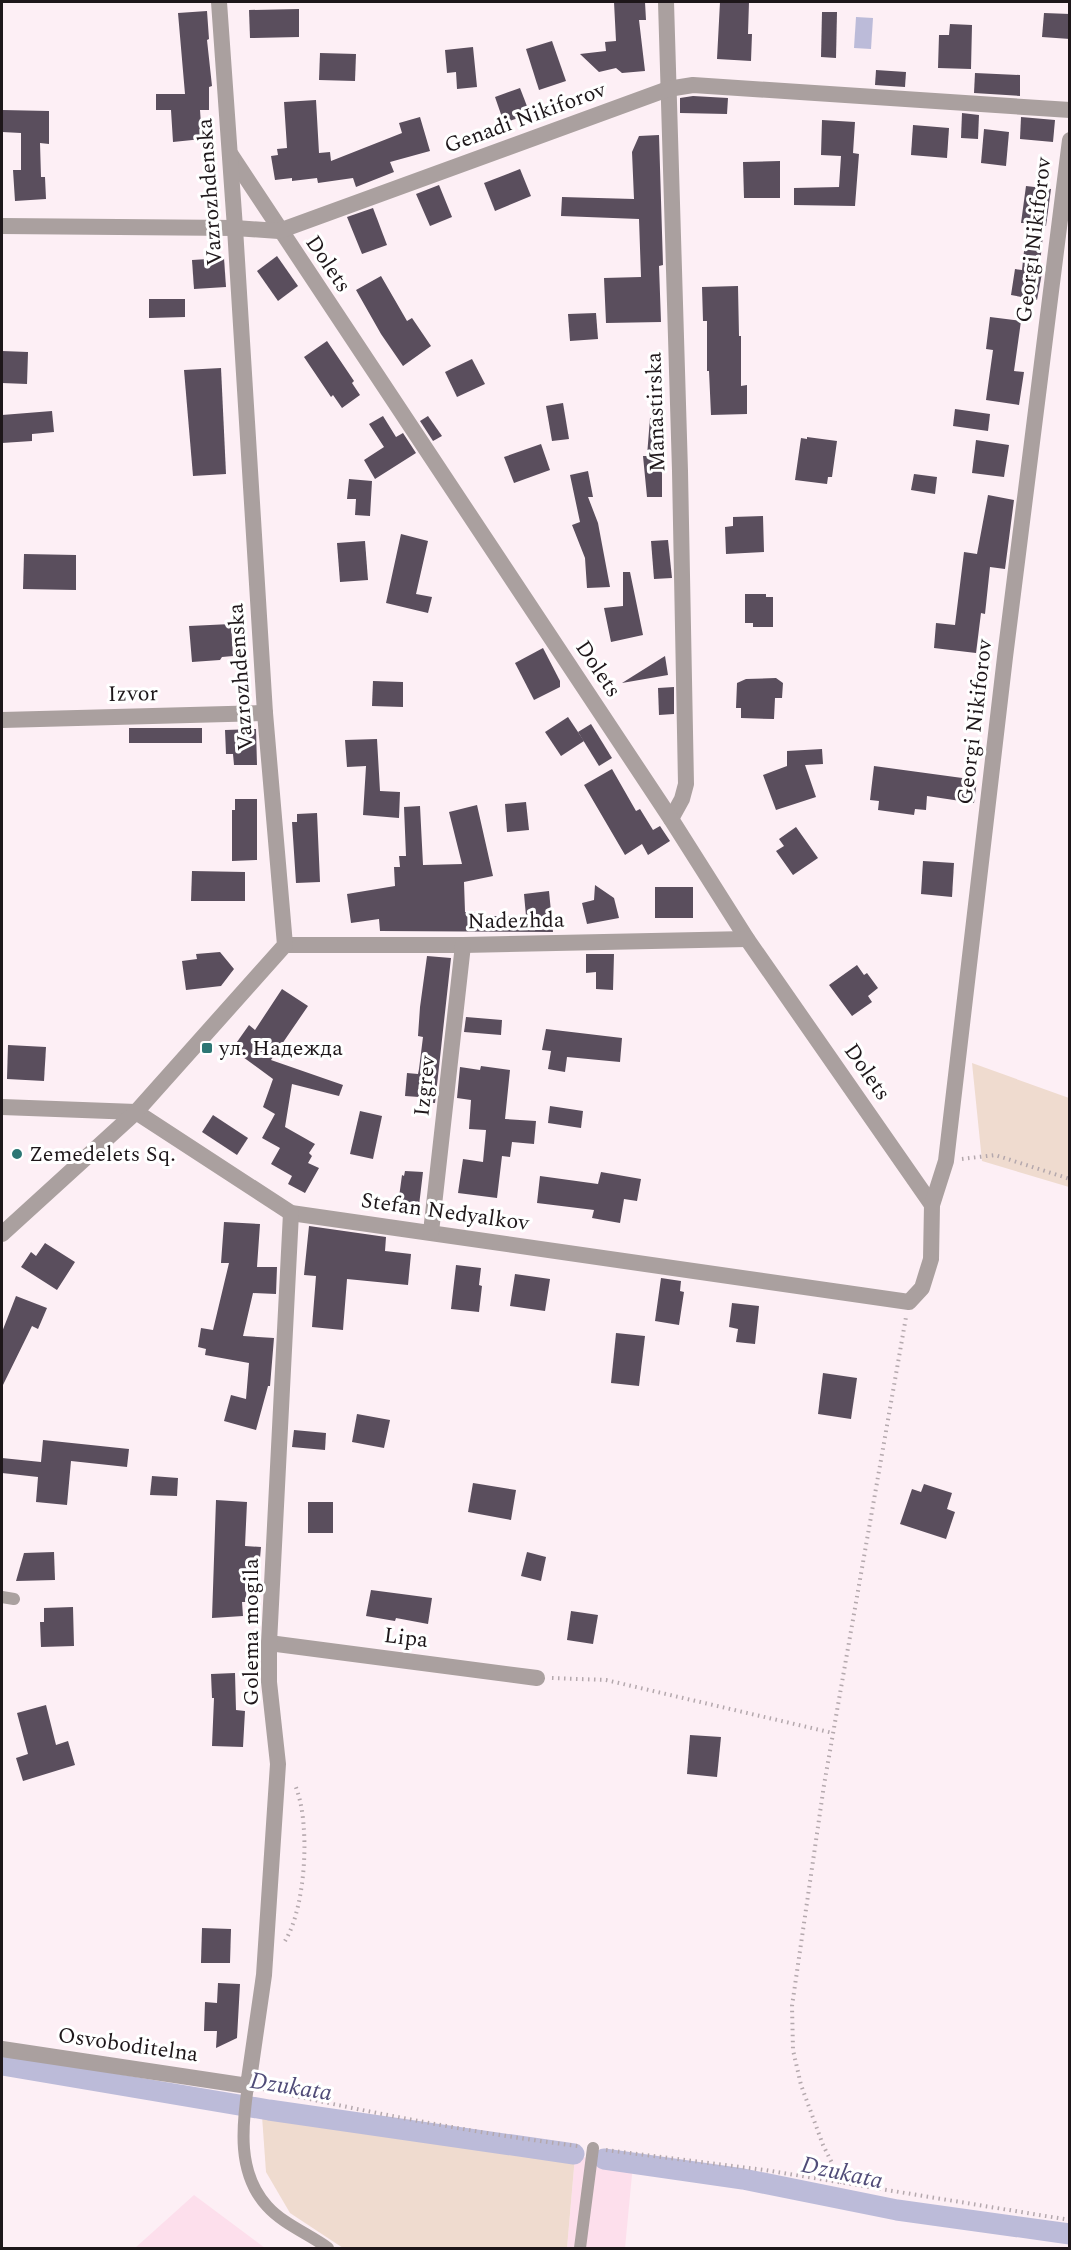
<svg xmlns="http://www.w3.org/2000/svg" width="1071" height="2250" viewBox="0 0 1071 2250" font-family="Spectral,serif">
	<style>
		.built { fill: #fddfec }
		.green { fill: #efdbcf }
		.water { fill: #bcbbd9 }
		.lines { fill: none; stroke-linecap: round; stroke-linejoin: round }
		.canal { stroke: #bcbbd9; stroke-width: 21 }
		.building { fill: #5a4e5d }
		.path { stroke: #b4a8ad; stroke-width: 4; stroke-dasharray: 1.5 4.5; stroke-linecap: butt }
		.service { stroke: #aaa09f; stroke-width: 12 }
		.minor { stroke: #aaa09f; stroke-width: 16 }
		.poi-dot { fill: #2c7674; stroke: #fff; stroke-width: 2 }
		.labels { text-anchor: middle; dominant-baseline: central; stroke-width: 6; stroke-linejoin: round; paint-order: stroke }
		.street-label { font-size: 22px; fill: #1e171a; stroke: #fff }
		.poi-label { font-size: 22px; fill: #1e171a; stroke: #fff; text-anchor: start }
		.water-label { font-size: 24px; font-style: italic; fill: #504c78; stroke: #fff }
	</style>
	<rect width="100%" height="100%" fill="#fdeff5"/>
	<g class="built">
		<polygon points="575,2156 633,2164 625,2248 567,2248"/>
		<polygon points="194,2195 265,2248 135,2248"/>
	</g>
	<g class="green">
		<polygon points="972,1063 1069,1098 1069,1187 982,1161"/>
		<polygon points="262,2116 575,2156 567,2248 343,2248 290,2213 266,2172"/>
	</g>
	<polygon class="water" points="856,17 873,18 871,49 854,48"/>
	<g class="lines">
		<g class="canal">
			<polyline points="2,2065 269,2110 574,2154"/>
			<polyline points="604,2159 743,2179 897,2210 1070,2234"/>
		</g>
	</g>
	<g class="building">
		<polygon points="614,2 645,2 646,20 639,20 645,71 622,73 616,68 599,72 580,54 606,51 605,42 616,41"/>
		<polygon points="720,2 749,2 748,34 752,34 751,61 717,59"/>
		<polygon points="299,9 299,37 250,38 249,10"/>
		<polygon points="207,11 209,39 207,40 212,86 209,87 209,110 200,110 202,139 173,142 171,110 156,110 156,94 185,94 178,13"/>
		<polygon points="822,12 837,12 836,58 821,57"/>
		<polygon points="1044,13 1070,14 1070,39 1042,37"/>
		<polygon points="950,24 972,25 971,69 938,68 939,35 949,35"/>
		<polygon points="552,41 566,81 539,90 526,49"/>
		<polygon points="473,47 477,87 457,89 456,72 447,73 445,50"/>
		<polygon points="320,53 356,54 355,81 319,80"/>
		<polygon points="876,70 906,72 905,87 875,85"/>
		<polygon points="975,73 1020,75 1020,96 974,93"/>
		<polygon points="520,88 530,114 504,123 495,97"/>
		<polygon points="693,96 728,98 727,114 680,113 680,98"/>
		<polygon points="316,100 319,153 330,152 331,161 402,133 399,123 420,117 430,151 390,162 394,172 356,187 353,178 318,183 317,178 292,181 292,178 275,180 271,156 278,155 277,149 287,148 284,102"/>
		<polygon points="2,110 49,111 49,144 40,143 41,177 45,177 46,199 15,201 13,170 21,170 21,133 2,132"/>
		<polygon points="962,113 979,115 978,139 961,138"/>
		<polygon points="1021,117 1055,120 1053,142 1020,139"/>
		<polygon points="822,120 855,122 853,153 859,154 855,206 794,205 794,188 839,187 841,156 821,155"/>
		<polygon points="913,125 949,128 947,158 911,155"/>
		<polygon points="984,129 1009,132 1006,166 981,163"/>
		<polygon points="659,135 663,265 659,266 661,322 606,323 604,278 641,277 639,219 561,216 562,197 634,199 632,152 639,136"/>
		<polygon points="780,161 780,198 744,198 743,162"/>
		<polygon points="520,169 531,196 495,211 484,183"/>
		<polygon points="439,185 452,217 430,226 416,194"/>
		<polygon points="1026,186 1051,189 1046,226 1044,226 1039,273 1042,273 1037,300 1011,295 1015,269 1022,270 1027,223 1021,223"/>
		<polygon points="373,208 387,245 362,254 347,217"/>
		<polygon points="277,256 298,286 278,301 257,271"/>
		<polygon points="224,258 226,287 194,289 192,260"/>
		<polygon points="381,276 407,321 412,318 431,346 403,366 381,334 356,290"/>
		<polygon points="738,286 739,336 741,336 741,386 747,385 747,414 711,415 709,371 707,371 707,321 703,321 702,287"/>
		<polygon points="149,299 185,299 185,317 149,318"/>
		<polygon points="596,313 598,339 570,341 568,314"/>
		<polygon points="990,317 1021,321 1014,371 1024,372 1019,405 986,400 993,350 986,349"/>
		<polygon points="327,341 354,381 352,383 360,395 342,408 333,395 331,397 304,357"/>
		<polygon points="2,351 28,352 27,384 2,383"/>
		<polygon points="472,359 485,384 457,397 445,372"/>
		<polygon points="221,368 226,474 193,476 184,370"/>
		<polygon points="563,403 569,439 552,441 546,406"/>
		<polygon points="955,409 990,414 988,431 953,426"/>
		<polygon points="52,411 54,432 32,434 32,441 2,443 2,415"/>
		<polygon points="383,416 396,437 403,433 416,453 375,479 364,460 384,447 369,424"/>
		<polygon points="428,416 442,436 433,441 420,421"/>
		<polygon points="650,418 662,418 662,497 647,497 643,456 647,456"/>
		<polygon points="807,437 837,441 832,477 828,477 827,484 795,480 801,438 807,439"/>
		<polygon points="976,440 1009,445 1004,477 972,473"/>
		<polygon points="541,444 550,470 514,483 504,457"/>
		<polygon points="588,471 593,497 588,497 598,523 610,587 587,588 585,558 572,525 580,522 570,475"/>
		<polygon points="914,474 937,477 935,494 911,490"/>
		<polygon points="349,479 372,481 370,516 355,515 356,499 347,499"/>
		<polygon points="988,495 1014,500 1005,569 990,567 985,614 981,613 976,653 934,648 936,623 955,625 964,552 977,554"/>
		<polygon points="763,516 764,552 726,554 725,527 733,526 733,517"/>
		<polygon points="401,534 428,541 416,594 432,597 428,613 386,603"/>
		<polygon points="668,540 672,578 654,579 651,541"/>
		<polygon points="365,541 368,580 340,582 337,543"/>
		<polygon points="24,554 76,555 76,590 23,589"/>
		<polygon points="623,572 630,572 643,635 611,642 604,608 623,606"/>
		<polygon points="745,594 766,594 766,597 773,597 773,627 753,627 753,623 745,623"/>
		<polygon points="231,624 233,656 222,657 220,660 192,662 189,626"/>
		<polygon points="543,648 560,681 560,687 534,700 515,663"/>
		<polygon points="665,656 668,675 622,683"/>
		<polygon points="776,678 783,683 782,698 775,698 774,719 741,718 741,708 736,708 737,683 746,679"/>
		<polygon points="373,681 403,682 403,707 372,706"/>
		<polygon points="674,687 674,714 659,715 658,688"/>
		<polygon points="568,717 584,741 561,756 545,732"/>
		<polygon points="591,724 612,758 599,766 578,732"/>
		<rect x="129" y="728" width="73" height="15"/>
		<polygon points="256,729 257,765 234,765 233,754 226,754 225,730"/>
		<polygon points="377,739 380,791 400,792 399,818 363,815 366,766 347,767 345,740"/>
		<polygon points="822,749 823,764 805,765 816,797 776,810 763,775 787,766 787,751"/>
		<polygon points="874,766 977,780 974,803 927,796 926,810 915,809 914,815 878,810 879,801 870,800"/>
		<polygon points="612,769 636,811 640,809 653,830 660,826 670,841 648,855 642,844 625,855 584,785"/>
		<polygon points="235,799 257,799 257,860 232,861 232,810 235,810"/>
		<polygon points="526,802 529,830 507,832 505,804"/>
		<polygon points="477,805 493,876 464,882 465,912 484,913 484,916 526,916 524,894 549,891 553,932 380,931 379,919 351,923 347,894 395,886 394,867 400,867 399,856 406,856 404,807 420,806 423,865 462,864 449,812"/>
		<polygon points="317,813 320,882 296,883 292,822 297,822 297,814"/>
		<polygon points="796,827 818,858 793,875 776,851 784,846 779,839"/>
		<polygon points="923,861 954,863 952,897 921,894"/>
		<polygon points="192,871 245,872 245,901 191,901"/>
		<polygon points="595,885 614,898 619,918 587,924 582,903 594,900"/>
		<rect x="655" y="887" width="38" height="31"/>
		<polygon points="220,952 234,969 221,986 186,990 182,961 197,959 196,954"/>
		<polygon points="586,954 614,954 613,990 596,989 596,972 586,973"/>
		<polygon points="427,956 451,958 435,1103 418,1102 419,1097 405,1096 407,1073 418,1074 419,1069 423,1037 418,1036 420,1007"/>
		<polygon points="857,965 864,975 867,973 878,988 868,996 872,1002 852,1016 829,985"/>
		<polygon points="282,989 308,1006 271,1060 343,1085 339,1096 292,1084 285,1127 315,1144 309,1153 312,1156 308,1163 319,1168 305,1193 288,1184 292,1176 271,1164 280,1148 262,1138 275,1114 263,1107 273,1079 232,1049 249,1025 255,1030"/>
		<polygon points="466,1017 502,1020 501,1035 464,1032"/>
		<polygon points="546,1029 622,1038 620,1062 567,1057 565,1072 548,1069 551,1051 542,1050"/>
		<polygon points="8,1045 46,1047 44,1081 7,1079"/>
		<polygon points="481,1066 510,1070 505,1119 536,1121 534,1144 512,1142 510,1157 502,1156 497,1198 458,1193 463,1159 483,1162 486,1130 469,1129 471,1100 457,1098 460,1067 480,1070"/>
		<polygon points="550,1106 583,1111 581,1128 548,1123"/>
		<polygon points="360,1111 382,1116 373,1159 350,1154"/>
		<polygon points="213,1115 248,1138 237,1155 202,1132"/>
		<polygon points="405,1171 423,1172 418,1214 397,1212 402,1175 404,1176"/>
		<polygon points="601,1172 641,1179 637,1201 624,1199 620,1223 592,1218 594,1210 537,1203 540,1176 598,1184"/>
		<polygon points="224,1222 260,1224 257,1267 277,1267 276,1294 253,1293 243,1336 274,1338 270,1386 268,1386 256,1430 224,1421 231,1395 246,1399 249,1363 205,1355 206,1349 198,1347 201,1328 213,1330 229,1263 221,1263"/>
		<polygon points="309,1226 386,1237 385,1251 411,1254 408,1285 347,1279 343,1330 312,1327 316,1276 304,1275"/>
		<polygon points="45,1243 75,1262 57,1290 21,1267 31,1252 36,1256"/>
		<polygon points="456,1265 481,1268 479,1285 482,1286 479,1312 451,1309"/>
		<polygon points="515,1274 550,1279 545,1311 510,1306"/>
		<polygon points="661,1278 681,1281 680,1291 684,1292 679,1325 655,1321"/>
		<polygon points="16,1296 47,1308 38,1329 32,1326 2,1387 2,1332"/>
		<polygon points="732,1303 759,1306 755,1344 736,1342 738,1329 729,1327"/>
		<polygon points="616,1333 645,1336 639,1386 611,1383"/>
		<polygon points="823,1373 857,1378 851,1419 818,1414"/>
		<polygon points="357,1414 390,1420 384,1448 352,1442"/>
		<polygon points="294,1430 326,1433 325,1450 292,1447"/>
		<polygon points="43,1440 129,1449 127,1467 71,1461 67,1505 36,1502 38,1477 2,1473 2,1458 41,1462"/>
		<polygon points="152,1476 178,1478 177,1496 150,1495"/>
		<polygon points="473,1483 516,1490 511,1520 468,1512"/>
		<polygon points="924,1484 952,1493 947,1509 955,1512 946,1539 900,1524 912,1489 921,1492"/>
		<polygon points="216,1500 247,1502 245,1546 261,1547 259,1569 247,1568 246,1602 242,1602 243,1616 212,1618"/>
		<rect x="308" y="1502" width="25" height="31"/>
		<polygon points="54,1552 55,1580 16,1581 24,1553"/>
		<polygon points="527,1552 546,1557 541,1581 521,1576"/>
		<polygon points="371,1590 432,1598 428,1624 396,1618 395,1621 366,1616"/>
		<polygon points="73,1607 74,1646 41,1647 40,1622 44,1622 44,1608"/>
		<polygon points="571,1611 598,1615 593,1644 567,1640"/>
		<polygon points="235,1673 236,1710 245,1711 243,1747 212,1746 214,1698 212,1698 211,1674"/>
		<polygon points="46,1705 56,1745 68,1741 75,1765 23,1781 16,1758 28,1754 17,1713"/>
		<polygon points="690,1735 721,1737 717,1777 687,1774"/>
		<polygon points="202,1928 231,1929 230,1963 201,1963"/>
		<polygon points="218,1983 240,1984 237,2038 216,2048 217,2031 204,2031 205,2002 217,2003"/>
	</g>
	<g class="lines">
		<g class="path">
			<polyline points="962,1159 995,1155 1070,1179"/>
			<polyline points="552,1678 606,1680 833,1733"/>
			<path d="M285,1941C306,1907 311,1822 295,1785"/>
			<path d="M263,2089C368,2112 472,2133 578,2146"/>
			<polyline points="606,2150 765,2170 1070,2220"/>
			<polyline points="842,2183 823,2145 801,2085 793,2050 792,2006 824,1785 906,1317"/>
		</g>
		<g class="service">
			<polyline points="2,1597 14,1599"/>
			<path d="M248,2086C242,2126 237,2173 267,2206C283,2224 309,2234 328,2248"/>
			<polyline points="580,2248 593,2148"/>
		</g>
		<g class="minor">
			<polyline points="666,2 680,471 686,784 682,799 671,819"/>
			<polyline points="231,155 671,819 747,939 932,1205"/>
			<polyline points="2,226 235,228 279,231 668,89 693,85 1070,110"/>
			<polyline points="2,720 265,713"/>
			<polyline points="285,945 463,945 747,939"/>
			<polyline points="2,1107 136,1112 291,1213 909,1302 922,1288 931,1259 932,1205 946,1161 1005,657 1070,140"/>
			<polyline points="431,1232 463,945"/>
			<polyline points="2,1234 136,1112 285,945 265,713 235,228 219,2"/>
			<polyline points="269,1643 537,1678"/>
			<polyline points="2,2049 248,2086 264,1975 278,1764 269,1682 269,1643 291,1213"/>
		</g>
	</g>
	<g class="poi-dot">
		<rect x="201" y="1042" width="12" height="12" rx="3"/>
		<circle cx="17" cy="1154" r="6"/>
	</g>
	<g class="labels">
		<g class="street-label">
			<text transform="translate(525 118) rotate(-20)">Genadi Nikiforov</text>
			<text transform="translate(210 192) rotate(-94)">Vazrozhdenska</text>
			<text transform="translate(1034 240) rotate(-83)">Georgi Nikiforov</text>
			<text transform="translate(328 264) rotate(56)">Dolets</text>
			<text transform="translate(656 412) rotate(-92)">Manastirska</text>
			<text transform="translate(598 669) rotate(56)">Dolets</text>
			<text transform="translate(241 677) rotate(-94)">Vazrozhdenska</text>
			<text transform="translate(133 694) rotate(-1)">Izvor</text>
			<text transform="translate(975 722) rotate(-83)">Georgi Nikiforov</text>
			<text transform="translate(516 921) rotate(-1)">Nadezhda</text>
			<text transform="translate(867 1072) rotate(55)">Dolets</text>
			<text transform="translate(425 1086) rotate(-84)">Izgrev</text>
			<text transform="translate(445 1212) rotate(8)">Stefan Nedyalkov</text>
			<text transform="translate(251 1632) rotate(-90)">Golema mogila</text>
			<text transform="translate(406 1638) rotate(7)">Lipa</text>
			<text transform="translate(128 2045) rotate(8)">Osvoboditelna</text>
		</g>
		<g class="poi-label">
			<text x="219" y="1048">ул. Надежда</text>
			<text x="29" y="1154">Zemedelets Sq.</text>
		</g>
		<g class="water-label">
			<text transform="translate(291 2087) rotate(9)">Dzukata</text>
			<text transform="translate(842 2173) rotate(12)">Dzukata</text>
		</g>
	</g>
	<rect width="1071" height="2250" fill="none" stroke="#1e171a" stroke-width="6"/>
</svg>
